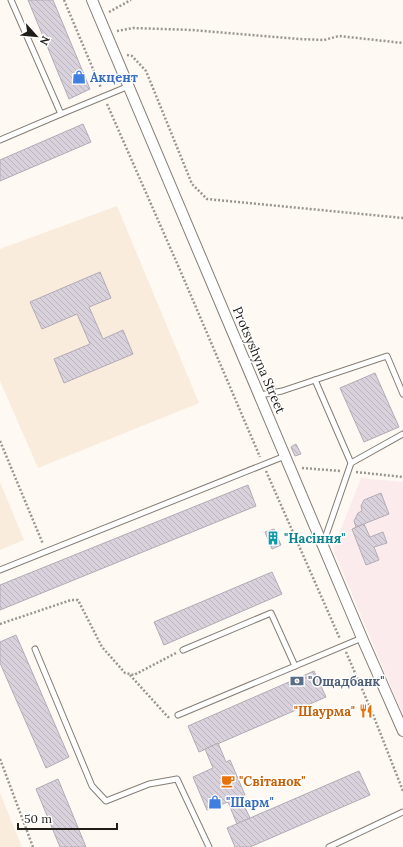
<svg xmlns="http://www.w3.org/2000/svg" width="403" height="847" viewBox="0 0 403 847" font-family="Lora,serif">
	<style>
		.commercial { fill: #fcebec }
		.built { fill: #f9ecdd }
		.building { fill: url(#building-back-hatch); stroke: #b2abb5 }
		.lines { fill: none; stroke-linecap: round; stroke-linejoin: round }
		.lane-casing { stroke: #857e76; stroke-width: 7 }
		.street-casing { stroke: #857e76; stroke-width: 12 }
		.path { stroke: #999590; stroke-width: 2.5; stroke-dasharray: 2 2; stroke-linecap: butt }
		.lane { stroke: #fff; stroke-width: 5 }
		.street { stroke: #fff; stroke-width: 10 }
		.labels { text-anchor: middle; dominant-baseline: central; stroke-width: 3; stroke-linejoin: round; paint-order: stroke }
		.shop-label { font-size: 13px; font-weight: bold; fill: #366cbe; stroke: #fff; text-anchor: start }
		.street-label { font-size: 13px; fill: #211e1a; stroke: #fff }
		.culture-label { font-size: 13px; font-weight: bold; fill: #0d838f; stroke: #fff; text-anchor: start }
		.service-label { font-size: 13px; font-weight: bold; fill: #4e5e75; stroke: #fff; text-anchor: start }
		.food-label { font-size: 13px; font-weight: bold; fill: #c56008; stroke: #fff; text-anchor: end }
	</style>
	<defs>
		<pattern id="building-back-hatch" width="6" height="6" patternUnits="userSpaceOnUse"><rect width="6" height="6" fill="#d9d2dc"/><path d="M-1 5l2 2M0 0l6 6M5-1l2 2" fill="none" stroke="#bab4bc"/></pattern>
	</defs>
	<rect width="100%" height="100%" fill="#fef9f3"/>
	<polygon class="commercial" points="361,478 403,482 403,715 333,549"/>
	<g class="built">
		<polygon points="117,206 199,403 38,468 0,381 0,249"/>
		<polygon points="0,482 24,540 0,550"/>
		<polygon points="0,793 22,847 0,847"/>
	</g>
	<g class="building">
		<polygon points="28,0 53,0 90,89 69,99"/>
		<polygon points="83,124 91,142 0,181 0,160"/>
		<polygon points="100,272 111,298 89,307 103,339 123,330 133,354 64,383 54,359 90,344 77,314 42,329 30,302"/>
		<polygon points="375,373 399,427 364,442 340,388"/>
		<polygon points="296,444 301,454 295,456 291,447"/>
		<polygon points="248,485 256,506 0,610 0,585"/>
		<polygon points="381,493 389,514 356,527 354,521 358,513 362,511 361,506 364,500"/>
		<polygon points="364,524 370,537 383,532 387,543 374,547 379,560 366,565 352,529"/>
		<polygon points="274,529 281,545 272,549 265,532"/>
		<polygon points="272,572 282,594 164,645 154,622"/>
		<polygon points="16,635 69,757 46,768 0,663 0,642"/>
		<polygon points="314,671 326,697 199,752 188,726"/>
		<polygon points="218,743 226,762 230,760 245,795 240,797 250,818 237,824 228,802 207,810 193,777 213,768 205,749"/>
		<polygon points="359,771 370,795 250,847 235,847 227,828"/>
		<polygon points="58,779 86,847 60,847 36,789"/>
	</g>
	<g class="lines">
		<g class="lane-casing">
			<g id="lane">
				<polyline points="11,0 61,114 129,86"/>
				<polyline points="0,140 61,114"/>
				<polyline points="315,380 351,463"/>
				<polyline points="260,395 282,391 387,356 403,394"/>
				<polyline points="323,544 351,463 403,434"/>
				<polyline points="0,570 285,456"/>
				<polyline points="35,649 92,786 106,801 149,784 177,779 209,847"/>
				<polyline points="183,650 271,613 295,666"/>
				<polyline points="178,715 362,638"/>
				<polyline points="329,847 403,812"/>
			</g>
		</g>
		<g class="street-casing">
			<polyline id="street" points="92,0 362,638 403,731"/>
		</g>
		<g class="path">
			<polyline points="64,0 101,88"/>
			<polyline points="109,12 131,0"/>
			<polyline points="117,31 133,28 192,30 299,39 324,40 339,36 403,43"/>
			<polyline points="127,55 132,56 146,71 192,184 207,199 403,218"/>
			<polyline points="107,104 180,270 260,457"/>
			<polyline points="0,441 43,544"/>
			<polyline points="302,468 341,471"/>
			<polyline points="266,471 340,639"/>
			<polyline points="356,472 403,477"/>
			<polyline points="0,624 71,600 78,600 102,647 125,673 134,675 176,653"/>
			<polyline points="346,652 372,712 403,791"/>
			<polyline points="130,675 168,717 170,717"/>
			<polyline points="0,759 33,847"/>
		</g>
		<use href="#lane" class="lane"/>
		<use href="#street" class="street"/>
	</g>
	<defs>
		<g id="shop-bare" transform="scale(1.08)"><path d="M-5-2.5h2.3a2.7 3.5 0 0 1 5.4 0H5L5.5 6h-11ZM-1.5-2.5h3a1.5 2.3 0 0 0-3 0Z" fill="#3f7fe0" stroke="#fff" stroke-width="2.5" paint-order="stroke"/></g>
		<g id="building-bare" transform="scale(1.08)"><path d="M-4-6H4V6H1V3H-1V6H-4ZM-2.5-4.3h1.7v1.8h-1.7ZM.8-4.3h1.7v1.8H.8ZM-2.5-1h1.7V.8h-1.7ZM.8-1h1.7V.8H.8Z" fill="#0f9aa8" stroke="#fff" stroke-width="2.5" paint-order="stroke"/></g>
		<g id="bank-bare" transform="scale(1.08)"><path d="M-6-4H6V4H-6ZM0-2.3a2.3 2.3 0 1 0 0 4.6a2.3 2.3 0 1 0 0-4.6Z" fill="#5c6f8a" stroke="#fff" stroke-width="2.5" paint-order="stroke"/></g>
		<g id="restaurant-bare" transform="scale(1.08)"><path d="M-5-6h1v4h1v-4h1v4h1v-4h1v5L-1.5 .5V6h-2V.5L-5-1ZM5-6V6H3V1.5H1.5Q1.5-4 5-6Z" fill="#e8710a" stroke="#fff" stroke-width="2.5" paint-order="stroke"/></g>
		<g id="cafe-bare" transform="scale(1.08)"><path d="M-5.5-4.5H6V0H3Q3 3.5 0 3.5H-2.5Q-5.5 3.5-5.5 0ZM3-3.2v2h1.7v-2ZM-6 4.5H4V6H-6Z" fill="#e8710a" stroke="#fff" stroke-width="2.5" paint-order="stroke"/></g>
	</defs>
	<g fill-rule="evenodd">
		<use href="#shop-bare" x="79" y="77"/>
		<use href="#building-bare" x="273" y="538"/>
		<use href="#bank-bare" x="297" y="681"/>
		<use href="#restaurant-bare" x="366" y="711"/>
		<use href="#cafe-bare" x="228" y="781"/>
		<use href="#shop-bare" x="215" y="802"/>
	</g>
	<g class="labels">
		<g class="shop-label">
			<text x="90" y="77">Акцент</text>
			<text x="226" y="802">"Шарм"</text>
		</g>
		<g class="street-label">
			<text transform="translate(259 360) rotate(67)">Protsyshyna Street</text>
		</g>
		<g class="culture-label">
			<text x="284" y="538">"Насіння"</text>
		</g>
		<g class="service-label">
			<text x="308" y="681">"Ощадбанк"</text>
		</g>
		<g class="food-label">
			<text x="355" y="711">"Шаурма"</text>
			<text x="239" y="781" text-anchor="start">"Світанок"</text>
		</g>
	</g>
	<g transform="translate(36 36) rotate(117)" stroke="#ffffff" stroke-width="3" paint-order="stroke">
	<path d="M0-3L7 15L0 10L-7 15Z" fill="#211e1a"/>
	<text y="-6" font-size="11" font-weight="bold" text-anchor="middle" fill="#211e1a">N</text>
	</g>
	<path d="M18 823v6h99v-6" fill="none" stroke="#211e1a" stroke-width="2"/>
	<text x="24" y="823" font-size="12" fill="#211e1a" stroke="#ffffff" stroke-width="3" paint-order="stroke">50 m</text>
</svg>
